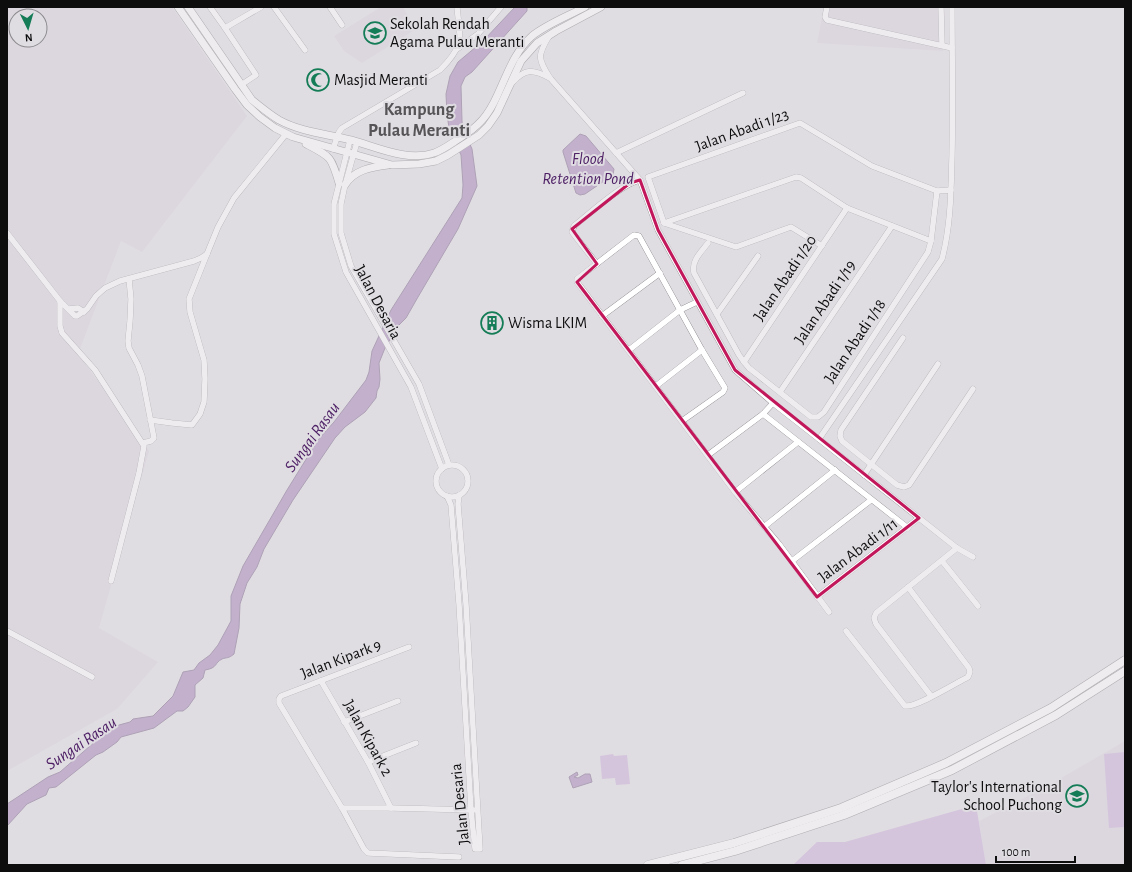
<svg xmlns="http://www.w3.org/2000/svg" width="1132" height="872" viewBox="0 0 1132 872" font-family="'Alegreya Sans',sans-serif">
	<style>
		.built { fill: #d7d1dc; fill-rule: evenodd }
		.green { fill: #c5a9d6 }
		.water { fill: #9e7bb4; stroke: #725a82 }
		.lines { fill: none; stroke-linecap: round; stroke-linejoin: round }
		.minor-casing { stroke: #767377; stroke-width: 6 }
		.major-casing { stroke: #767377; stroke-width: 8 }
		.highway-casing { stroke: #767377; stroke-width: 9 }
		.minor { stroke: #fff; stroke-width: 5.5 }
		.major { stroke: #fff; stroke-width: 7 }
		.highway { stroke: #fff; stroke-width: 8 }
		.marked { fill: none; stroke: #c2185b; stroke-width: 3; stroke-linejoin: round }
		.labels { text-anchor: middle; dominant-baseline: central; stroke-width: 4; stroke-linejoin: round; paint-order: stroke }
		.poi-label { font-size: 16px; fill: #0d0d0e; stroke: #e0dde2; text-anchor: start }
		.street-label { font-size: 16px; fill: #0d0d0e; stroke: #e0dde2 }
		.water-label { font-size: 17px; font-style: italic; fill: #4e2066; stroke: #e0dde2 }
		.quarter-label { font-size: 18px; font-weight: bold; fill: #565457; stroke: #e0dde2 }
	</style>
	<rect width="100%" height="100%" fill="#e0dde2"/>
	<g class="built">
		<path d="M7,7H172L247,116L142,252L121,241L78,354L149,451L99,628L158,662L117,709L7,771ZM16,16H40V40H16Z"/>
		<polygon points="381,7 403,7 416,29 362,63 344,51 334,36"/>
		<polygon points="824,7 942,7 943,51 817,43"/>
		<polygon points="1125,741 1125,865 986,865 979,821 1049,785"/>
	</g>
	<g class="green">
		<polygon points="1125,752 1125,827 1109,828 1104,754"/>
		<polygon points="613,754 614,756 627,755 630,784 616,785 615,778 602,779 600,756"/>
		<polygon points="976,805 986,865 793,865 817,842 845,842"/>
	</g>
	<g class="water">
		<path d="M515,7H527V11L472,72L465,77L461,86L462,121L463,128L472,149L477,186L458,229L418,297L406,318L398,326L385,348L379,363L380,379L379,387L377,391L376,398L365,412L345,427L335,438L293,500L264,549L257,567L247,583L240,604L239,628L234,654C228,659 227,657 222,659C214,663 218,668 205,670L203,678L195,685V697L188,707L183,711H177L154,728L121,737L117,742L103,752L96,755L56,787L49,788L46,795L27,804L7,826V804L48,777L60,772L105,733L119,725L130,722L133,719L153,716L173,696L183,672L194,670L199,663L210,655L218,645L231,621V596L243,566L287,490L318,440L334,422L366,380L369,372L372,351L391,310L462,198L463,185L461,155L449,128L447,114L446,94L450,76L458,62L483,41Z"/>
		<polygon points="580,134 586,136 614,169 613,175 585,194 580,195 576,193 563,152 563,150"/>
		<polygon points="577,772 578,775 574,777 578,778 585,774 590,774 592,782 573,788 569,777"/>
	</g>
	<g class="lines">
		<g class="minor-casing">
			<g id="minor">
				<polyline points="210,7 225,28"/>
				<polyline points="274,7 305,50"/>
				<polyline points="330,7 342,25"/>
				<polyline points="827,7 825,17 827,20 952,48"/>
				<polyline points="941,7 942,45"/>
				<path d="M549,36C537,56 538,59 550,78L640,180L658,230L735,370L773,403L819,439L957,548L973,557"/>
				<polyline points="457,49 478,34 501,7"/>
				<path d="M512,83C525,68 533,69 550,78"/>
				<polyline points="241,85 256,75 225,28 261,7"/>
				<polyline points="350,140 334,204 334,234 346,272 411,387 442,469"/>
				<polyline points="357,142 345,185 341,204 341,233 351,266 419,384 449,465"/>
				<path d="M333,149L339,132L342,128L440,70C465,45 460,39 457,7"/>
				<polyline points="616,153 743,93"/>
				<polyline points="664,223 796,177 801,178 847,208 931,241"/>
				<polyline points="7,233 60,301 75,316 77,316 87,309 96,296 105,288 120,281 194,261 201,258 207,254 218,227 234,198 286,134"/>
				<path d="M708,243C701,252 691,261 694,273L739,355L744,362L749,368L811,417H818L824,412L928,252L931,241L937,191"/>
				<polyline points="822,246 791,227 736,247 664,223 648,177 800,123 872,166 937,191 951,190"/>
				<path d="M597,264L572,232L574,226C589,214 623,183 640,180"/>
				<polyline points="129,279 131,299 130,321 128,341 129,348 138,365 142,376 154,438 151,441 143,443"/>
				<polyline points="60,301 60,326 62,333 95,370 144,446 139,473 111,581"/>
				<polyline points="69,309 78,308 84,312"/>
				<polyline points="717,314 758,256"/>
				<polyline points="602,316 660,273"/>
				<polyline points="903,338 841,430 840,436 842,441 897,485 904,487 909,485 973,389"/>
				<polyline points="629,350 680,310 697,302"/>
				<polyline points="744,362 847,208"/>
				<polyline points="656,386 702,350"/>
				<polyline points="780,392 892,226"/>
				<polyline points="763,414 908,528"/>
				<polyline points="150,420 172,423 192,425 200,414 204,402 205,379 204,360 190,312 189,299 207,254"/>
				<polyline points="682,421 723,392 725,388 702,350 639,236 634,235 577,279 577,282 735,492 779,544 829,612"/>
				<path d="M819,439L942,259C951,225 951,190 952,156C953,106 952,57 952,7"/>
				<polyline points="708,455 763,414 773,403"/>
				<circle cx="452" cy="481" r="16"/>
				<polyline points="864,475 938,364"/>
				<polyline points="735,492 798,442"/>
				<polyline points="447,496 451,505 459,604 471,810 475,849 480,849 466,604 458,504 459,495"/>
				<polyline points="765,526 835,470"/>
				<polyline points="792,561 871,500"/>
				<polyline points="942,561 978,606"/>
				<polyline points="817,597 919,518"/>
				<polyline points="7,631 92,677"/>
				<path d="M846,631L905,706C916,708 956,683 968,677L970,672L969,668L908,587"/>
				<polyline points="409,647 281,696 279,699 279,703 342,808 364,849 368,853 459,857"/>
				<polyline points="321,681 368,762 391,808"/>
				<polyline points="931,696 876,624 874,618 876,613 957,548"/>
				<polyline points="344,722 398,701"/>
				<polyline points="368,762 416,743"/>
				<polyline points="342,808 391,808 474,810"/>
			</g>
		</g>
		<g class="major-casing">
			<g id="major">
				<polyline points="178,7 235,89 247,105 260,117 275,128 293,137 392,165 419,164 436,161 448,155 479,135 488,126 497,113 521,61 537,43 556,31 601,7"/>
				<path d="M188,7L252,100C261,107 269,114 279,120C301,132 327,134 351,140C377,147 407,162 434,153C443,150 452,143 460,138C479,126 488,116 497,96C507,75 514,52 532,36C547,24 568,16 585,7"/>
				<path d="M306,144C331,157 331,156 339,183"/>
				<path d="M345,185C354,170 371,167 388,165"/>
			</g>
		</g>
		<g class="highway-casing">
			<g id="highway">
				<polyline points="648,865 734,843 841,808 946,763 1051,708 1125,660"/>
				<polyline points="682,865 735,851 844,815 952,770 1056,715 1125,671"/>
			</g>
		</g>
		<use href="#minor" class="minor"/>
		<use href="#major" class="major"/>
		<use href="#highway" class="highway"/>
	</g>
	<path d="M0 0H1132V872H0ZM640,180L658,230L735,370L919,518L817,597L577,282L597,264L572,229L630,183Z" fill="#e0dde2" fill-opacity=".55" fill-rule="evenodd"/>
	<path class="marked" d="M640,180L658,230L735,370L919,518L817,597L577,282L597,264L572,229L630,183Z"/>
	<defs>
		<g id="school-ring" transform="scale(1.15)"><circle r="9.5" fill="#e0dde2" stroke="#147c56" stroke-width="1.5"/><path d="M0-5L7-2L0 1L-7-2ZM-4 1L0 2.5L4 1V4Q0 6-4 4Z" fill="#147c56"/></g>
		<g id="mosque-ring" transform="scale(1.15)"><circle r="9.5" fill="#e0dde2" stroke="#147c56" stroke-width="1.5"/><path d="M3.5-4.9A6 6 0 1 0 3.5 4.9A5 5 0 1 1 3.5-4.9Z" fill="#147c56"/></g>
		<g id="building-ring" transform="scale(1.15)"><circle r="9.5" fill="#e0dde2" stroke="#147c56" stroke-width="1.5"/><path d="M-4-6H4V6H1V3H-1V6H-4ZM-2.5-4.3h1.7v1.8h-1.7ZM.8-4.3h1.7v1.8H.8ZM-2.5-1h1.7V.8h-1.7ZM.8-1h1.7V.8H.8Z" fill="#147c56"/></g>
	</defs>
	<g fill-rule="evenodd">
		<use href="#school-ring" x="375" y="33"/>
		<use href="#mosque-ring" x="318" y="80"/>
		<use href="#building-ring" x="492" y="323"/>
		<use href="#school-ring" x="1077" y="796"/>
	</g>
	<g class="labels">
		<g class="poi-label">
			<text x="390" y="24">Sekolah Rendah<tspan x="390" dy="18">Agama Pulau Meranti</tspan></text>
			<text x="334" y="80">Masjid Meranti</text>
			<text x="508" y="323">Wisma LKIM</text>
			<text x="1062" y="787" text-anchor="end">Taylor's International<tspan x="1062" dy="18">School Puchong</tspan></text>
		</g>
		<g class="street-label">
			<text transform="translate(742 130) rotate(-20)">Jalan Abadi 1/23</text>
			<text transform="translate(785 278) rotate(-56)">Jalan Abadi 1/20</text>
			<text transform="translate(378 302) rotate(62)">Jalan Desaria</text>
			<text transform="translate(825 302) rotate(-56)">Jalan Abadi 1/19</text>
			<text transform="translate(855 341) rotate(-56)">Jalan Abadi 1/18</text>
			<text transform="translate(858 550) rotate(-37)">Jalan Abadi 1/11</text>
			<text transform="translate(341 659) rotate(-21)">Jalan Kipark 9</text>
			<text transform="translate(368 738) rotate(61)">Jalan Kipark 2</text>
			<text transform="translate(460 804) rotate(-96)">Jalan Desaria</text>
		</g>
		<g class="water-label">
			<text x="588" y="158">Flood<tspan x="588" dy="20">Retention Pond</tspan></text>
			<text transform="translate(312 437) rotate(-54)">Sungai Rasau</text>
			<text transform="translate(81 743) rotate(-34)">Sungai Rasau</text>
		</g>
		<g class="quarter-label">
			<text x="419" y="110">Kampung<tspan x="419" dy="21">Pulau Meranti</tspan></text>
		</g>
	</g>
	<rect width="1132" height="872" fill="none" stroke="#0d0d0e" stroke-width="16"/>
	<g transform="translate(28 28) rotate(175)"><circle r="19" fill="#e0dde2" stroke="#8c8a8d"/>
	<path d="M0-3L7 15L0 10L-7 15Z" fill="#147c56"/>
	<text y="-6" font-size="11" font-weight="bold" text-anchor="middle" fill="#0d0d0e">N</text>
	</g>
	<path d="M996 856v6h79v-6" fill="none" stroke="#0d0d0e" stroke-width="2"/>
	<text x="1002" y="856" font-size="12" fill="#0d0d0e" stroke="#e0dde2" stroke-width="3" paint-order="stroke">100 m</text>
</svg>
